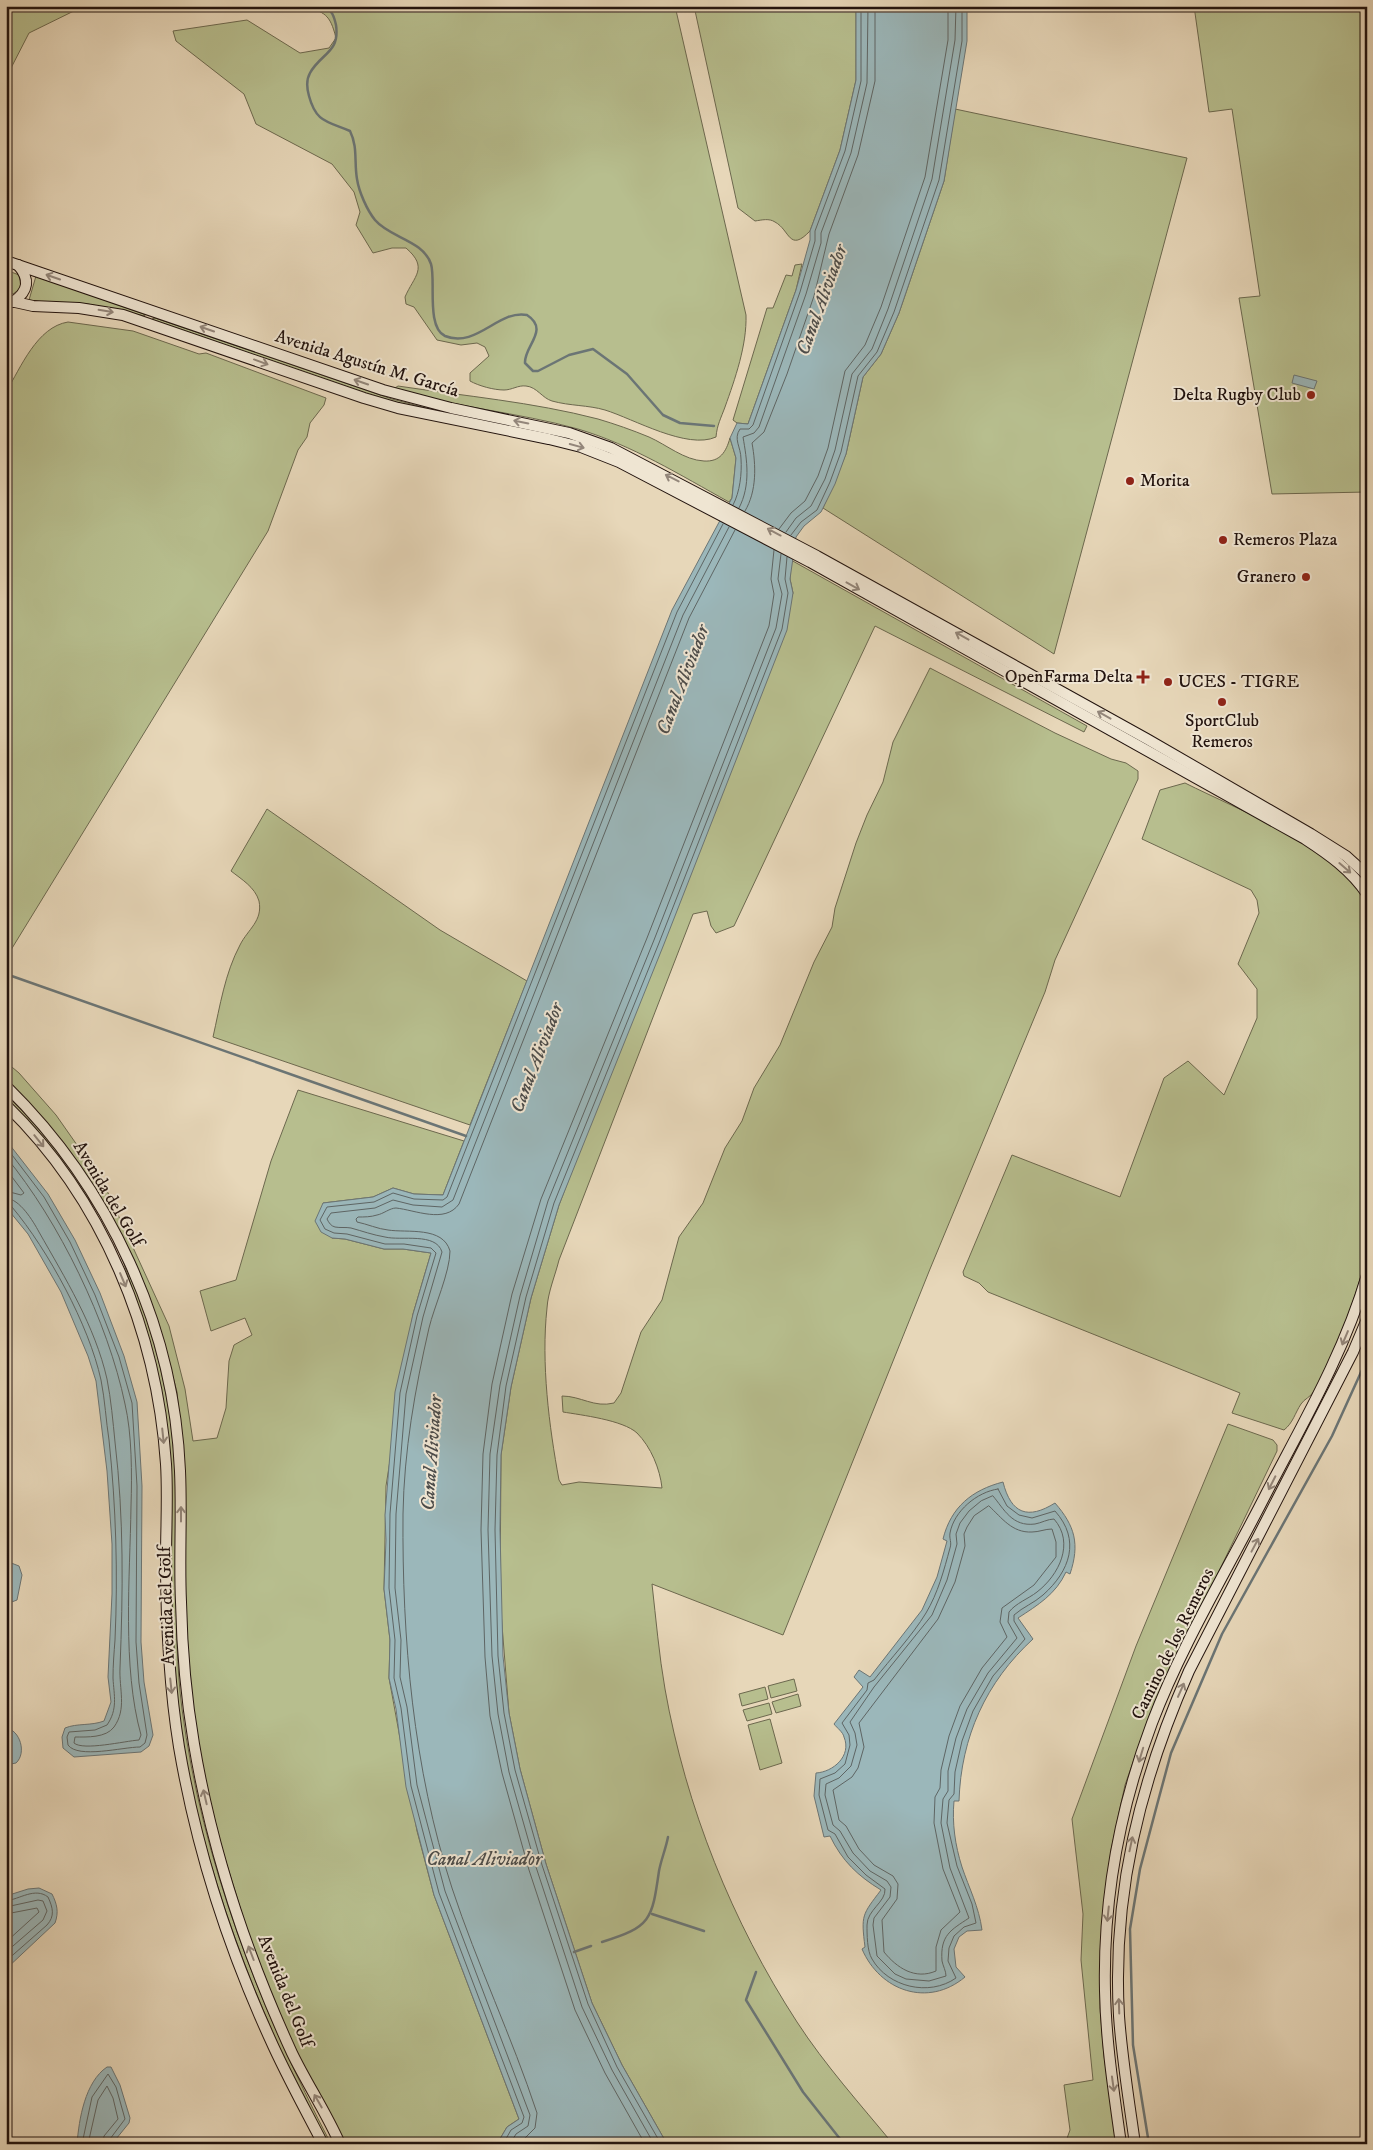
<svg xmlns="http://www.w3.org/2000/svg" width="1373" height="2150" viewBox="0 0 1373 2150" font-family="'IM FELL DW Pica',serif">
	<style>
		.green { fill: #b7be8e; stroke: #6c684e }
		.water { fill: #9bb7ba; stroke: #6b7575 }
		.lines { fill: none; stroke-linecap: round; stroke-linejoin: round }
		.shore { stroke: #5e6564; stroke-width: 1 }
		.stream { stroke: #6b7575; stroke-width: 2.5 }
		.secondary-casing { stroke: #22130e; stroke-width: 12 }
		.secondary { stroke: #efe5d2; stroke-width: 10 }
		.oneway { stroke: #93867a }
		.poi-dot { fill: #8f2418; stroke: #efe5d2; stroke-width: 2 }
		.labels { text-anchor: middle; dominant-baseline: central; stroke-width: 4; stroke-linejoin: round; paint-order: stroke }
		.street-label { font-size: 18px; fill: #22130e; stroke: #efe5d2 }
		.poi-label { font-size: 18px; fill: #22130e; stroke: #efe5d2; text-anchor: end }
		.water-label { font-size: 19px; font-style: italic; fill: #4c4c4a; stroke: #efe5d2 }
	</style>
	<rect width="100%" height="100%" fill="#e7d7b9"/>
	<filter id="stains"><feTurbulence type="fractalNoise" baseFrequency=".004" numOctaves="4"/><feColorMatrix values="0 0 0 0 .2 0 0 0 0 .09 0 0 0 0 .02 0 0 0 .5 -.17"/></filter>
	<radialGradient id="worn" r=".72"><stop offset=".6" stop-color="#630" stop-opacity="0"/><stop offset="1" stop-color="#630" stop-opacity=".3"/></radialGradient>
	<g class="green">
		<polygon points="6,6 84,6 29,33 10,70 6,68"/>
		<path d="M302,6H675L746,315C747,345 735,379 725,407C721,418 717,425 716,437C687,450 634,419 605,410C588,405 570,406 552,401C542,398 537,387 526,386C518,385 512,390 504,390C494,390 479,386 470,381V373L489,356L485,347L477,343L461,345L437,340L414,307L406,304L405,297C414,276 429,268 406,248H392L373,253L356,225L360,212L354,192L332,164L256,124L244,94L176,41L173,31L247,20L300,53L329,48L336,38C330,14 325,12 302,6Z"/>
		<path d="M694,6H856V80L840,150L810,231C789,253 790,230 775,222C769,218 762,220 755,221L738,208Z"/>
		<polygon points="1194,6 1367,6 1367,492 1272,494 1239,298 1260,296 1232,109 1209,112"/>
		<polygon points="955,109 1187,158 1054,654 823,508 846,454 863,377 881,354 899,313 944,181"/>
		<polygon points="802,264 796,290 748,424 737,423 733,420 767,308 773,308 786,275 792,276 795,265"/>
		<polygon points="6,270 19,275 21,288 13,294 6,293"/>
		<polygon points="36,276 144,314 145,316 88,304 41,302 29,300"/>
		<polygon points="155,318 392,399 464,418 391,402 154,321 152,319"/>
		<path d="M68,322L133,331L199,354L206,353L326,398L324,405L310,423L307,437L298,450L268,531L6,958V392C21,367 37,327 68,322Z"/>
		<path d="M398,386C464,396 533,402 598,419C615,424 632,430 649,437C667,445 684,460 704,461C720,462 726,452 730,438L736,458L732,498L729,502C680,475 632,445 578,429C518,412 454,408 395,388Z"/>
		<path d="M791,560L1087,726L1084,732L875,626L734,926L716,933L711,926L707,911L693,914L559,1260C555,1276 548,1292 547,1308C541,1363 549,1426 559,1480L562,1485L579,1482L662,1488C660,1469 651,1447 637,1433C623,1420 581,1415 563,1412L562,1396C581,1396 594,1408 614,1403L621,1393L641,1332L662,1300L679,1237L703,1203L725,1148L742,1121L754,1088L780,1045L814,962L832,927L835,908L856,843L867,815L883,782L893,742L930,668L1055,733L1111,759L1126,763L1138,771V779L1055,960L1045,992L930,1269L783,1635L652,1584C656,1619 659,1655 665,1689C686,1807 732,1922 797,2022C825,2065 860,2104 893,2144H667L622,2065L592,2003L546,1864L520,1769L509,1713L500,1600L501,1455L511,1387L531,1298L559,1205L793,593L790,579Z"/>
		<path d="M1185,783C1239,810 1336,848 1367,901V1256C1354,1301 1338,1350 1314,1391C1311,1397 1304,1399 1301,1404C1295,1413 1293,1423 1284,1430L1232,1413L1240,1393L988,1292L979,1283L964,1276L963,1272L1012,1155L1120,1197L1164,1078L1188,1061L1224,1095L1257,1018V989L1238,964L1259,913L1257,900L1251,890L1142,839L1160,790Z"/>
		<path d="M267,809L440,930L527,981L470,1125L213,1037C220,1006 225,973 240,945C248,929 263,921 259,901C255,887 241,879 231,871Z"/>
		<polygon points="6,1062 19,1073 56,1115 103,1182 169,1326 185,1389 193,1441 217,1438 226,1408 229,1361 234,1345 252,1335 245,1318 211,1331 200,1291 236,1280 271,1161 298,1090 464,1141 443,1195 414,1194 393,1188 373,1197 323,1203 332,1238 345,1239 384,1249 403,1249 431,1253 413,1314 386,1486 384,1589 390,1640 389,1678 417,1831 434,1895 519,2119 507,2127 497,2144 343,2144 283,2025 252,1946 223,1852 203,1774 193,1706 186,1639 184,1466 177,1392 163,1339 141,1278 84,1172 31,1105 6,1080"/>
		<path d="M6,1095C104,1188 164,1322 174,1455C181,1540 171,1624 182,1709C202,1862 260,2008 331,2144H326C256,2008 199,1864 178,1712C166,1628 175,1544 170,1460C168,1433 156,1400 150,1373C142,1337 137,1298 124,1264C100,1200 50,1151 6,1102Z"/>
		<polygon points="1228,1424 1273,1440 1277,1445 1277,1451 1150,1714 1125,1785 1111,1850 1101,1939 1100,2008 1104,2056 1117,2144 1065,2144 1070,2130 1064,2085 1093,2080 1081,1960 1083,1914 1072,1819 1136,1646"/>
		<polygon points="794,1679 797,1691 771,1698 768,1686"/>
		<polygon points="765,1687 768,1699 742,1706 739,1694"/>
		<polygon points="798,1694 801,1706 776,1713 772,1702"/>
		<polygon points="769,1703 772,1714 747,1721 743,1710"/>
		<polygon points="770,1719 782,1763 760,1770 748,1725"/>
	</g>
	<g class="water">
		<polygon points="856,6 967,6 967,41 944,181 899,313 881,354 863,377 846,454 835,484 821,512 804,526 796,537 790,579 793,593 787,630 664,944 559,1205 531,1298 511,1387 501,1455 500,1530 503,1656 509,1713 520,1769 546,1864 592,2003 622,2065 667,2144 497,2144 507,2127 519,2119 434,1895 406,1787 396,1709 389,1678 390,1640 384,1589 386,1540 385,1515 395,1392 413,1314 431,1253 403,1249 384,1249 345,1239 332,1238 321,1232 315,1221 323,1203 373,1197 393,1188 414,1194 443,1195 672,610 732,498 736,458 730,438 737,423 748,424 796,290 810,240 810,231 840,150 856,80"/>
		<polygon points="1294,375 1317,381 1314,389 1292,383"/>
		<path d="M6,1140L48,1194L75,1240L100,1293L124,1356L137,1402L142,1486L141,1642L144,1682L153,1735L149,1746L141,1752L74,1757L63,1748L62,1737L65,1728C77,1723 91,1726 104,1721L111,1702L108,1677L112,1594V1544L107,1471L96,1381L88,1356L61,1292L28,1234L6,1207Z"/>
		<path d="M1003,1482C1011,1514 1028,1520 1055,1503C1075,1526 1080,1544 1070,1574L1066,1572C1056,1594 1038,1605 1018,1618L1033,1639C986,1682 961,1737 959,1801H954C952,1823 955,1845 962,1867C969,1888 979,1907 982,1930L967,1931L959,1937L954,1949L956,1967L965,1977C928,2008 880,1991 862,1949L865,1947C861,1915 862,1915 881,1890C858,1876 842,1861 830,1836L824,1837L814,1796L816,1773C833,1772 852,1756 844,1737C843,1732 837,1728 834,1724L863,1687L854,1677L859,1670L870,1677L922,1610L937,1577L947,1541L943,1539C951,1507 972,1490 1003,1482Z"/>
		<polygon points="6,1561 19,1566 22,1575 17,1600 9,1603 6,1602"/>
		<path d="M6,1728C20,1730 27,1753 16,1763L6,1765Z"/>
		<path d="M39,1888L52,1894C57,1904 59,1912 55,1923L6,1969V1896L28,1889Z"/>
		<path d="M107,2067H111L120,2085L130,2118L129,2123L112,2144H77C79,2119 85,2082 107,2067Z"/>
	</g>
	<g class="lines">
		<g class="shore">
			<path d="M733,505C740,492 742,473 741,459C741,447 733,439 740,429H749L753,425L800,292L815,241V231L845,151L861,81V6"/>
			<path d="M739,508C751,485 747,460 743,437L754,433L759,427L806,294L821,243V233L851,153L867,83L868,6"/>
			<path d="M745,511C757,491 756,465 752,443L764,432L787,374L814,296L829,234L858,155L875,81V6"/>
			<polyline points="779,529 791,513 805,501 818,476 828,448 845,371 865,345 881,307 925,177 948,40 948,6"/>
			<polyline points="786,532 796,518 811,506 825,479 835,450 852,374 872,349 888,309 932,179 955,40 956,6"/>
			<polyline points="791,535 801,522 817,510 830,482 841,452 858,376 877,352 894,312 939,180 962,41 962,6"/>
			<path d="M6,1147L44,1197L70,1242L95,1295L119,1357L132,1403L137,1486L136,1642L139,1683L147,1735L145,1743L140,1747C123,1747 78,1759 68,1745L67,1737L69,1732L95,1730L107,1725C118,1709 114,1696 113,1678C113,1665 114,1653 115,1640C118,1573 116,1507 109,1440C106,1421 105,1400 101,1380C89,1325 48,1250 12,1207L6,1204"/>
			<path d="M6,1157C59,1221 108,1322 125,1404C132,1434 132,1474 131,1506C130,1577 122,1667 141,1735L139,1740C125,1741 83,1751 74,1743L75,1737C87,1737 106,1738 114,1727C127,1709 119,1689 120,1668C123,1592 124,1518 115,1442C113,1422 111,1399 107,1379C95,1326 65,1278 39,1232C33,1221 20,1199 6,1198"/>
			<polyline points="6,1169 24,1193 21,1195 6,1191"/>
			<path d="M998,1489L1007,1506L1019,1515L1032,1518L1055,1511C1081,1540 1070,1571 1043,1595C1034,1603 1023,1607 1014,1615V1621L1025,1639L993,1676L973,1711L962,1741L955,1772L954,1794L949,1800L947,1823L957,1866L972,1904L976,1923L964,1927L954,1936L949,1948L948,1961L956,1978C929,1997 888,1987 872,1959C867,1951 867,1934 867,1925C867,1910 886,1902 885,1889L866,1875L848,1857L835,1834L828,1830L819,1795L820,1779L835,1773L845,1764L850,1745L849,1735L842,1723L867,1690L868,1683L874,1680C891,1658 912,1636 926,1613C938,1593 944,1570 950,1548C952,1542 949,1539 950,1533C954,1511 977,1492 998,1489Z"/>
			<path d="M993,1496C1004,1509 1012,1527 1035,1524C1041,1523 1048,1519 1054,1519C1075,1543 1059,1575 1037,1592C1028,1599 1016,1603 1009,1612L1008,1622L1017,1638L988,1673L967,1709L956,1738L948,1771V1791L943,1799L941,1823L950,1868L969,1918C951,1930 940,1935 942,1961C943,1966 946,1971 946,1976L929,1981L906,1979L895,1974L877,1956L873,1925L874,1918L890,1897L891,1887L887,1881L870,1871L853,1853L840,1831L833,1825L825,1795L826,1784L839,1778L851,1766L857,1745L855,1733L850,1722L874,1687L932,1615L947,1580L957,1544L956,1534L960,1523L969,1511L981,1501Z"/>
			<path d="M989,1506C1002,1518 1012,1533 1032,1532C1039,1532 1045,1529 1052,1529L1056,1542V1557L1034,1585L1002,1608L1000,1622L1007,1637L982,1668L960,1706L949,1736L941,1770L940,1788L935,1797L934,1823L943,1869L960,1912L941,1930L936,1947V1971C915,1980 897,1968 884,1952L882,1920L897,1899L898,1884L893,1876L874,1865L859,1849L846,1826L839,1820L833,1790L852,1777L858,1768L864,1747L859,1723L938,1619L955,1582L965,1546L964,1534L967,1527L974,1516Z"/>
			<path d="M6,1901C20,1899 35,1887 48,1897C53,1908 55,1916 47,1925L6,1961"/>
			<polyline points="6,1907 38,1900 43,1901 47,1911 43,1920 6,1952"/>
			<polyline points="6,1914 37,1908 39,1912 6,1942"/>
			<polyline points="82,2144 92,2097 108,2074 116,2087 125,2119 110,2139 109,2144"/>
			<polyline points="88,2144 98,2100 107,2086 113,2098 118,2119 104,2136 103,2144"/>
			<polyline points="503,2144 511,2130 522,2123 524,2117 439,1893 411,1786 401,1708 394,1678 395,1640 389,1588 390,1514 400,1393 417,1316 436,1253 431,1248 404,1244 385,1244 347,1234 334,1233 325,1229 320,1220 327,1207 374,1202 393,1193 414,1199 443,1200 447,1197 677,612 723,524"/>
			<path d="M510,2144L516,2134L528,2126L530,2115L445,1891L417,1785L407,1707L400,1677L401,1640L395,1588L396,1514L406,1394L423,1317L442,1252C436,1232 401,1241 385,1237C373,1235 362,1231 351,1228C346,1227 340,1228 335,1227C331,1226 329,1223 327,1219L331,1213L375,1208L393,1200L413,1205L442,1207L453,1200L683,615L729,527"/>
			<path d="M519,2144L535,2128L537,2113C512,2037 477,1964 452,1888C413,1768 402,1639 403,1514C404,1451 415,1389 429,1328C434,1307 450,1272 450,1251C443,1226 407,1233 388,1230C378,1229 367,1224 357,1222L356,1219L358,1217C364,1217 371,1217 377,1215C383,1214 390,1208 396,1208C415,1210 445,1224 459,1204L689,618L735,530"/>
			<polyline points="645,2144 605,2073 575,2010 529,1870 502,1773 490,1716 485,1657 481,1530 483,1454 492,1384 512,1294 541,1199 647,938 769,626 774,594 771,579 774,550"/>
			<polyline points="654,2144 612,2070 582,2007 536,1867 509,1772 498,1714 492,1656 488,1530 490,1454 500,1385 520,1296 548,1201 654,940 776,628 782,594 778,579 781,554"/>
			<polyline points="661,2144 617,2067 588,2004 542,1865 515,1770 504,1713 498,1656 495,1530 497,1455 506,1386 526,1297 554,1203 659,943 782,629 788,593 785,579 787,557"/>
		</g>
		<g class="stream">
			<path d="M325,6C332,11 334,16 336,25C340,53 321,53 310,73C306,80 307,89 309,96C316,122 326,121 350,131C358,147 354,162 357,179C359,192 367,210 375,220C390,238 423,240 431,264C436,280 426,327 445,336C476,349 499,309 527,315C550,330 524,346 525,363L533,371H538L569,355L593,349L627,374L663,415L680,423L714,426"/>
			<polyline points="6,974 466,1136"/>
			<polyline points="652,1914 704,1931"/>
			<path d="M602,1942C651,1927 652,1920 659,1871C661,1860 666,1848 668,1837"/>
			<polyline points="574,1952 591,1946"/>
			<polyline points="756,1972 746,2000 803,2092 844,2144"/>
			<polyline points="1149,2144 1133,2045 1130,1929 1140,1869 1157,1805 1171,1753 1222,1634 1332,1436 1367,1359"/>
		</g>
		<g class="secondary-casing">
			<g id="secondary">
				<polyline points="6,261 383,390 451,408 569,433 611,448 817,556 1147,739 1311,834 1346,856 1367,875"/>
				<path d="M6,300L33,306L79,308L123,315L364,398L398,408L549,439L581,447L619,462L810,562L1305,839C1328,854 1351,870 1367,894"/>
				<path d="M13,302C29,291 30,279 18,265"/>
				<path d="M6,1086C109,1187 174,1326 180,1471C182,1515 179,1559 181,1602C182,1650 186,1697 194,1744C212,1851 247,1955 292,2053C307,2084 326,2112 340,2144"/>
				<path d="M6,1105C103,1199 157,1331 166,1464C168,1495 166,1527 166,1559C166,1622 169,1685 179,1747C196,1847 228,1947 270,2039C286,2075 305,2109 323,2144"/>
				<path d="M1121,2144C1114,2093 1106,2043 1105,1991C1103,1900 1120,1808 1152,1723C1182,1644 1228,1569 1266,1494C1303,1423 1344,1353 1367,1275"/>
				<path d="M1135,2144C1129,2101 1122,2059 1119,2016C1112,1894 1140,1782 1189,1671L1353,1352L1367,1319"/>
			</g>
		</g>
		<use href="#secondary" class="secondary"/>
	</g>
	<defs><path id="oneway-shaft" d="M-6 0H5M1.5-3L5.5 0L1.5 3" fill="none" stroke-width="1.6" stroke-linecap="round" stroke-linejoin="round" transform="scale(1.25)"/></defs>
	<g class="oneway">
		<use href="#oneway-shaft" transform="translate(53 277) rotate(-161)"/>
		<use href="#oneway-shaft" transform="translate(106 311) rotate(9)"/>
		<use href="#oneway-shaft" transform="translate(207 329) rotate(-161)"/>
		<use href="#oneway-shaft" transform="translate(261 362) rotate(20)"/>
		<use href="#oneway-shaft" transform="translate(361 382) rotate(-161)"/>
		<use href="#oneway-shaft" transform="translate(521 422) rotate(-169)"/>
		<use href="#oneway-shaft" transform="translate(577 446) rotate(15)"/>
		<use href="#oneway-shaft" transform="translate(672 478) rotate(-153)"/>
		<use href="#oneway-shaft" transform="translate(774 532) rotate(-152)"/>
		<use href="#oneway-shaft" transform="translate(853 586) rotate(29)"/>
		<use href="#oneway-shaft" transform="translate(962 636) rotate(-151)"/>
		<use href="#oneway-shaft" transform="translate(1104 715) rotate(-151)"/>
		<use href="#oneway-shaft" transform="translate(1345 868) rotate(41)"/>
		<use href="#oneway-shaft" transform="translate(39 1141) rotate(51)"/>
		<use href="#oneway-shaft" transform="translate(123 1280) rotate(67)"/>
		<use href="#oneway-shaft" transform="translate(1345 1338) rotate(113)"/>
		<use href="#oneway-shaft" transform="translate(163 1436) rotate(84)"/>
		<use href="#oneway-shaft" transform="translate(1272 1483) rotate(117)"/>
		<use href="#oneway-shaft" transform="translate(181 1514) rotate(-90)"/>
		<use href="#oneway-shaft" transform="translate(1255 1545) rotate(-62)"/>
		<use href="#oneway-shaft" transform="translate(171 1686) rotate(84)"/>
		<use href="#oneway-shaft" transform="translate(1181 1690) rotate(-66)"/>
		<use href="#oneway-shaft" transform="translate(1141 1755) rotate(107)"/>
		<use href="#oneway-shaft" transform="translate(205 1797) rotate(-103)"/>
		<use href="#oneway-shaft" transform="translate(1131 1844) rotate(-78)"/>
		<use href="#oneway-shaft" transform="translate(1108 1914) rotate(96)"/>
		<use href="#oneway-shaft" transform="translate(251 1953) rotate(-111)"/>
		<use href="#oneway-shaft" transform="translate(1119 2006) rotate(-92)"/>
		<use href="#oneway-shaft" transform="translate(1113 2084) rotate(82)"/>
		<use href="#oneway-shaft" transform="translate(318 2101) rotate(-120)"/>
	</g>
	<g class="poi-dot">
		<circle cx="1311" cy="395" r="5"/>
		<circle cx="1130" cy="481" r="5"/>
		<circle cx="1223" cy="540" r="5"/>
		<circle cx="1306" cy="577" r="5"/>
		<path d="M1140.5 669.5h5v5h5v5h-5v5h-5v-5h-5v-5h5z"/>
		<circle cx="1168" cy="682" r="5"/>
		<circle cx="1222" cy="702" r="5"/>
	</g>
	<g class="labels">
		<g class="street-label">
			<text transform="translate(367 364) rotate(17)">Avenida Agustín M. García</text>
			<text transform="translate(108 1194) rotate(59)">Avenida del Golf</text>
			<text transform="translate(167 1606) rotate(-92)">Avenida del Golf</text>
			<text transform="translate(1173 1644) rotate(-64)">Camino de los Remeros</text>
			<text transform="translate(285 1991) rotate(68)">Avenida del Golf</text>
		</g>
		<g class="poi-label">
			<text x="1301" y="395">Delta Rugby Club</text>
			<text x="1140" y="481" text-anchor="start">Morita</text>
			<text x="1233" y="540" text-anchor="start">Remeros Plaza</text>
			<text x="1296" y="577">Granero</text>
			<text x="1133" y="677">OpenFarma Delta</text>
			<text x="1178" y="682" text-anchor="start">UCES - TIGRE</text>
			<text x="1222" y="721" text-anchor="middle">SportClub<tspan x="1222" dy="21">Remeros</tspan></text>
		</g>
		<g class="water-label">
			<text transform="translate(822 300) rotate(-70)">Canal Aliviador</text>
			<text transform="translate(683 680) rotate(-69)">Canal Aliviador</text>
			<text transform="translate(537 1058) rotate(-69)">Canal Aliviador</text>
			<text transform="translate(432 1453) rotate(-86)">Canal Aliviador</text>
			<text x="484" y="1859">Canal Aliviador</text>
		</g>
	</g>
	<rect width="1373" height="2150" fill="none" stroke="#e7d7b9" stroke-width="25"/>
	<rect x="8" y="8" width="1358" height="2135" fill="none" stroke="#22130e" stroke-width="2.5"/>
	<rect x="12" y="12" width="1348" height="2125" fill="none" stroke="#22130e"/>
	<rect width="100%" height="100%" filter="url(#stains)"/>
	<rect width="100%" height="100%" fill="url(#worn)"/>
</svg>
